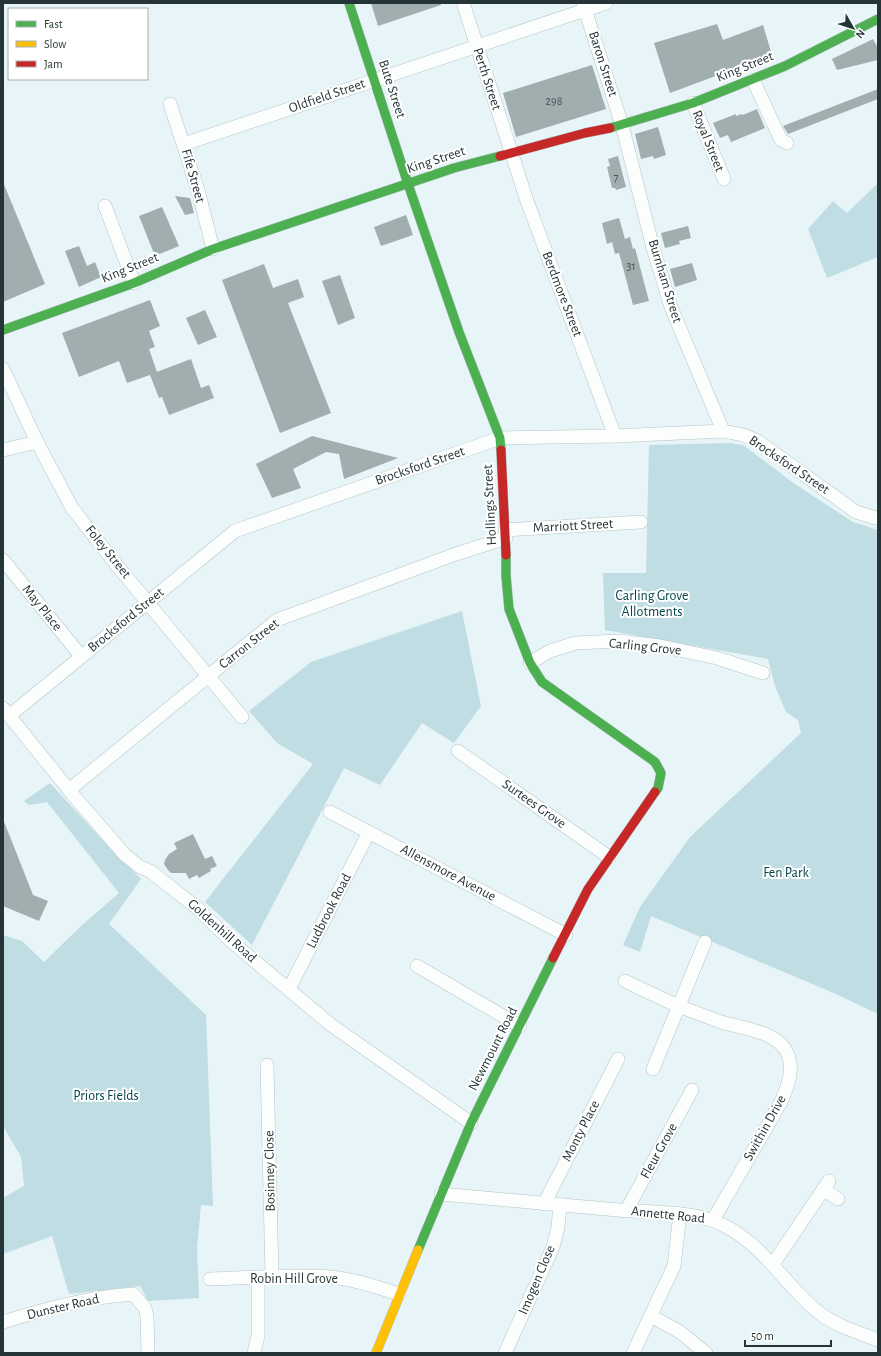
<svg xmlns="http://www.w3.org/2000/svg" width="881" height="1356" viewBox="0 0 881 1356" font-family="'Alegreya Sans',sans-serif">
	<style>
		.green { fill: #bfdde3 }
		.building { fill: #a0aeb0 }
		.lines { fill: none; stroke-linecap: round; stroke-linejoin: round }
		.street-casing { stroke: #b6c4c6; stroke-width: 14 }
		.fast-casing { stroke: #b6c4c6; stroke-width: 10 }
		.slow-casing { stroke: #b6c4c6; stroke-width: 10 }
		.jam-casing { stroke: #b6c4c6; stroke-width: 10 }
		.street { stroke: #fcfefe; stroke-width: 13 }
		.fast { stroke: #4caf50; stroke-width: 9 }
		.slow { stroke: #ffc107; stroke-width: 9 }
		.jam { stroke: #c62828; stroke-width: 9 }
		.labels { text-anchor: middle; dominant-baseline: central; stroke-width: 4; stroke-linejoin: round; paint-order: stroke }
		.number-label { font-size: 12px; fill: #445355 }
		.street-label { font-size: 14px; fill: #253537; stroke: #fff }
		.park-label { font-size: 14px; fill: #03444d; stroke: #fff }
	</style>
	<rect width="100%" height="100%" fill="#e8f5f8"/>
	<g class="green">
		<polygon points="878,183 878,257 827,278 808,229 833,201 847,213"/>
		<polygon points="730,443 743,445 795,484 853,522 878,530 878,1014 836,994 651,916 640,952 623,945 640,907 690,837 801,733 798,720 786,712 775,686 768,659 605,630 603,573 646,573 649,445"/>
		<polygon points="462,611 481,706 454,743 422,723 380,785 344,768 252,945 205,902 313,764 277,743 249,711 311,662"/>
		<polygon points="50,783 109,847 141,879 109,924 206,1015 213,1206 201,1205 197,1248 199,1298 148,1301 140,1286 69,1294 52,1236 3,1254 3,1198 24,1186 21,1157 3,1126 3,935 22,941 44,962 81,926 119,893 47,802 29,805 24,801"/>
	</g>
	<g class="building">
		<polygon points="371,3 441,3 441,5 378,26"/>
		<polygon points="717,24 723,40 763,25 772,55 670,93 654,43"/>
		<polygon points="873,39 878,48 878,60 837,70 832,59"/>
		<polygon points="592,65 606,109 516,137 503,93"/>
		<polygon points="878,89 878,99 788,134 783,126"/>
		<polygon points="757,109 765,128 731,142 728,135 720,138 713,123 736,114 736,116 742,114 743,115"/>
		<polygon points="658,127 666,155 654,159 653,156 641,159 635,134"/>
		<polygon points="618,156 626,187 616,190 615,188 612,188 607,167 610,166 608,159"/>
		<polygon points="3,182 45,284 3,302"/>
		<polygon points="175,196 190,198 194,213 185,215"/>
		<polygon points="162,207 179,246 155,256 139,216"/>
		<polygon points="406,215 413,235 381,246 374,227"/>
		<polygon points="619,218 625,239 630,237 633,249 635,248 649,301 633,305 619,253 615,254 612,242 607,244 602,223"/>
		<polygon points="688,226 691,238 679,241 680,244 665,248 661,233"/>
		<polygon points="79,246 87,266 95,262 101,277 79,287 65,251"/>
		<polygon points="692,263 697,280 675,287 670,269"/>
		<polygon points="264,264 273,288 298,279 304,297 288,303 331,413 280,433 222,280"/>
		<polygon points="340,275 355,318 338,325 322,281"/>
		<polygon points="150,300 160,326 149,331 155,347 149,349 157,372 154,373 191,359 201,388 209,385 214,398 169,415 162,397 159,398 150,375 127,383 119,361 79,377 62,333"/>
		<polygon points="205,310 217,337 198,345 186,318"/>
		<polygon points="312,436 398,458 344,479 339,454 326,452 293,469 301,488 272,498 256,464"/>
		<polygon points="3,819 33,895 48,901 39,921 3,906"/>
		<polygon points="193,834 205,859 212,856 217,866 210,869 211,871 199,878 197,875 189,879 186,873 171,873 168,870 164,864 165,860 169,854 177,849 174,843"/>
	</g>
	<g class="lines">
		<g class="street-casing">
			<g id="street">
				<polyline points="583,3 622,125 653,248 671,307 723,431"/>
				<polyline points="464,6 527,201 615,436"/>
				<polyline points="753,80 781,140 787,143"/>
				<polyline points="693,103 724,179"/>
				<polyline points="170,104 198,190 213,249"/>
				<polyline points="184,144 606,3"/>
				<polyline points="105,206 134,283"/>
				<polyline points="3,369 37,442 72,508 115,563 242,717"/>
				<polyline points="3,450 37,442"/>
				<polyline points="505,530 641,522"/>
				<polyline points="3,560 81,656"/>
				<polyline points="530,663 550,651 576,643 618,641 660,646 717,658 763,673"/>
				<polyline points="3,708 73,795 125,855 140,867 150,871 159,878 196,907 232,942 331,1025 471,1123"/>
				<polyline points="9,716 235,531 500,438 615,436 723,431 743,435 756,440 856,512 876,518"/>
				<polyline points="458,751 609,857"/>
				<polyline points="69,790 277,620 456,554 506,538"/>
				<polyline points="330,812 566,935"/>
				<polyline points="417,966 520,1026"/>
				<path d="M625,981C644,990 662,999 681,1007C694,1012 708,1017 721,1022C741,1028 773,1031 785,1049C796,1066 788,1086 781,1102L713,1220"/>
				<polyline points="289,989 369,832"/>
				<polyline points="267,1065 272,1277"/>
				<polyline points="653,1069 705,942"/>
				<polyline points="823,1189 838,1199"/>
				<path d="M441,1194C500,1199 559,1205 618,1210C651,1213 696,1210 725,1226C764,1246 785,1285 818,1312C836,1326 857,1332 878,1340"/>
				<polyline points="544,1204 618,1059"/>
				<polyline points="626,1211 692,1090"/>
				<polyline points="773,1264 829,1181"/>
				<path d="M210,1279C250,1278 291,1274 330,1277C354,1279 376,1287 399,1294"/>
				<polyline points="651,1316 680,1332 706,1353"/>
				<path d="M3,1322C45,1309 89,1297 133,1294L145,1308L147,1316L148,1353"/>
				<polyline points="254,1353 258,1336 258,1278"/>
				<polyline points="505,1353 553,1247 558,1227 560,1205"/>
				<polyline points="633,1353 674,1266 680,1214"/>
			</g>
		</g>
		<g class="fast-casing">
			<g id="fast">
				<polyline points="349,3 408,184 459,332 500,438 501,450"/>
				<polyline points="610,128 693,103 785,66 878,19"/>
				<polyline points="3,330 134,283 213,249 454,168 500,156"/>
				<polyline points="506,555 506,576 509,609 530,663 542,682 655,762 661,773 658,788 655,792"/>
				<polyline points="418,1250 471,1123 553,958"/>
			</g>
		</g>
		<g class="slow-casing">
			<polyline id="slow" points="376,1353 418,1250"/>
		</g>
		<g class="jam-casing">
			<g id="jam">
				<polyline points="500,156 585,133 610,128"/>
				<polyline points="501,450 506,555"/>
				<polyline points="553,958 588,889 655,792"/>
			</g>
		</g>
		<use href="#street" class="street"/>
		<use href="#fast" class="fast"/>
		<use href="#slow" class="slow"/>
		<use href="#jam" class="jam"/>
	</g>
	<g class="labels">
		<g class="number-label">
			<text x="554" y="101">298</text>
			<text x="616" y="177">7</text>
			<text x="631" y="266">31</text>
		</g>
		<g class="street-label">
			<text transform="translate(603 64) rotate(72)">Baron Street</text>
			<text transform="translate(745 67) rotate(-22)">King Street</text>
			<text transform="translate(487 79) rotate(72)">Perth Street</text>
			<text transform="translate(392 89) rotate(72)">Bute Street</text>
			<text transform="translate(327 96) rotate(-19)">Oldfield Street</text>
			<text transform="translate(708 141) rotate(68)">Royal Street</text>
			<text transform="translate(436 160) rotate(-18)">King Street</text>
			<text transform="translate(193 176) rotate(74)">Fife Street</text>
			<text transform="translate(130 268) rotate(-22)">King Street</text>
			<text transform="translate(665 281) rotate(73)">Burnham Street</text>
			<text transform="translate(562 294) rotate(69)">Berdmore Street</text>
			<text transform="translate(789 465) rotate(34)">Brocksford Street</text>
			<text transform="translate(420 466) rotate(-19)">Brocksford Street</text>
			<text transform="translate(490 505) rotate(-93)">Hollings Street</text>
			<text transform="translate(573 526) rotate(-3)">Marriott Street</text>
			<text transform="translate(108 552) rotate(51)">Foley Street</text>
			<text transform="translate(42 608) rotate(51)">May Place</text>
			<text transform="translate(126 620) rotate(-39)">Brocksford Street</text>
			<text transform="translate(249 644) rotate(-38)">Carron Street</text>
			<text transform="translate(645 647) rotate(6)">Carling Grove</text>
			<text transform="translate(534 804) rotate(35)">Surtees Grove</text>
			<text transform="translate(448 873) rotate(28)">Allensmore Avenue</text>
			<text transform="translate(329 911) rotate(-63)">Ludbrook Road</text>
			<text transform="translate(222 931) rotate(42)">Goldenhill Road</text>
			<text transform="translate(493 1049) rotate(-63)">Newmount Road</text>
			<text transform="translate(765 1128) rotate(-61)">Swithin Drive</text>
			<text transform="translate(581 1131) rotate(-63)">Monty Place</text>
			<text transform="translate(659 1151) rotate(-61)">Fleur Grove</text>
			<text transform="translate(270 1171) rotate(-91)">Bosinney Close</text>
			<text transform="translate(668 1215) rotate(6)">Annette Road</text>
			<text x="294" y="1279">Robin Hill Grove</text>
			<text transform="translate(537 1280) rotate(-67)">Imogen Close</text>
			<text transform="translate(63 1307) rotate(-13)">Dunster Road</text>
		</g>
		<g class="park-label">
			<text x="652" y="596">Carling Grove<tspan x="652" dy="16">Allotments</tspan></text>
			<text x="786" y="873">Fen Park</text>
			<text x="106" y="1096">Priors Fields</text>
		</g>
	</g>
	<rect width="881" height="1356" fill="none" stroke="#253537" stroke-width="8"/>
	<rect x="8" y="8" width="140" height="72" fill="#ffffff" stroke="#a8aeaf"/>
	<rect x="16" y="21" width="20" height="6" fill="#4caf50" stroke="#a8aeaf"/>
	<text x="44" y="28" font-size="12" fill="#253537">Fast</text>
	<rect x="16" y="41" width="20" height="6" fill="#ffc107" stroke="#a8aeaf"/>
	<text x="44" y="48" font-size="12" fill="#253537">Slow</text>
	<rect x="16" y="61" width="20" height="6" fill="#c62828" stroke="#a8aeaf"/>
	<text x="44" y="68" font-size="12" fill="#253537">Jam</text>
	<g transform="translate(853 28) rotate(129)" stroke="#ffffff" stroke-width="3" paint-order="stroke">
	<path d="M0-3L7 15L0 10L-7 15Z" fill="#253537"/>
	<text y="-6" font-size="11" font-weight="bold" text-anchor="middle" fill="#253537">N</text>
	</g>
	<path d="M745 1340v6h86v-6" fill="none" stroke="#253537" stroke-width="2"/>
	<text x="751" y="1340" font-size="12" fill="#253537" stroke="#ffffff" stroke-width="3" paint-order="stroke">50 m</text>
</svg>
